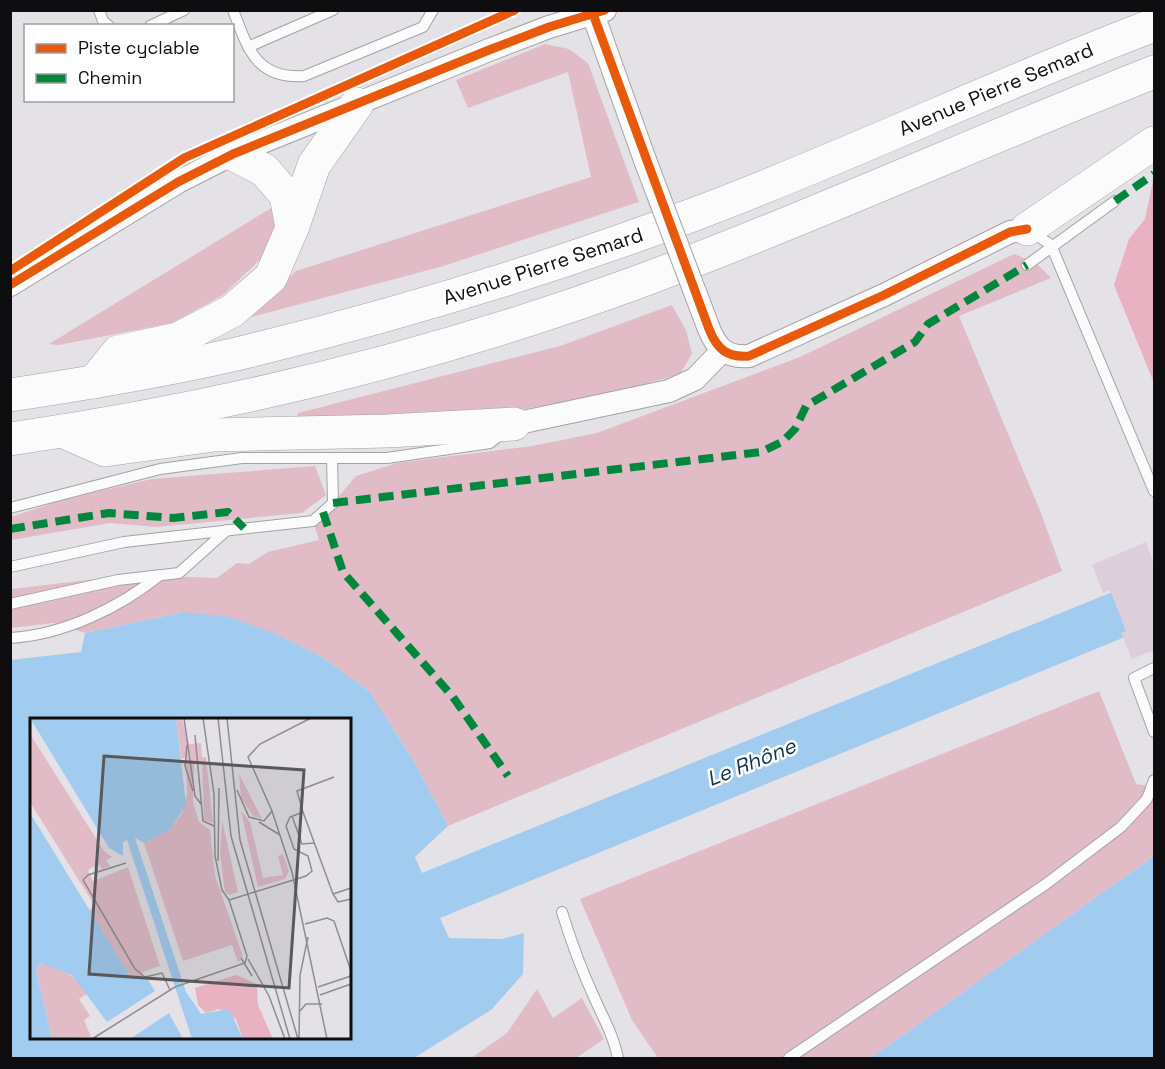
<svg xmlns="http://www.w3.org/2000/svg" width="1165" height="1069" viewBox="0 0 1165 1069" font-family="'Space Grotesk',sans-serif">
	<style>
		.green { fill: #e1bcc7 }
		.forest { fill: #e8b2c3 }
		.water { fill: #a1ccf0; fill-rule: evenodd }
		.building { fill: #ddcedc }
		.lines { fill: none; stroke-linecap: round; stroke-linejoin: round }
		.lane-casing { stroke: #a3a2a5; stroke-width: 12 }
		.street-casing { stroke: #a3a2a5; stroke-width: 24 }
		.highway-casing { stroke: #a3a2a5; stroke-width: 34 }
		.lane { stroke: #fbfbfb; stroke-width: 10 }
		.street { stroke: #fbfbfb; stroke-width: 22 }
		.highway { stroke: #fbfbfb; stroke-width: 33 }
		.street-bridge-casing { stroke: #a3a2a5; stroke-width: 24; stroke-linecap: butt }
		.street-bridge { stroke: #fbfbfb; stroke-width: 22 }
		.quiet { stroke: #00873e; stroke-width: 8; stroke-dasharray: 15 8; stroke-linecap: butt }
		.cycleway-casing { stroke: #fff; stroke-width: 13 }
		.cycleway { stroke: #e8590c; stroke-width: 9 }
		.labels { text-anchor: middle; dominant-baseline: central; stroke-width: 5; stroke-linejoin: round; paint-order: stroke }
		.street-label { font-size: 20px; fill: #0e0d10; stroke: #fff }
		.water-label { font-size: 21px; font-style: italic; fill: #11334c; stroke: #fff }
		.inset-road { fill: none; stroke: #8e8d90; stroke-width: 1.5 }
		.view { fill: #59585b; fill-opacity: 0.15; stroke: #59585b; stroke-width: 3 }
		.inset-edge { fill: none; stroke: #0e0d10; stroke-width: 3 }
	</style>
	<rect width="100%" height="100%" fill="#e4e2e6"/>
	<g class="green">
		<polygon points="545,44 569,49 588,63 639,202 440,267 244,319 296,271 591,177 568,72 468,108 456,80"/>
		<polygon points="276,205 278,225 263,257 223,295 172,323 59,345 49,344"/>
		<polygon points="1014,254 1036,263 1051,278 959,316 1041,513 1062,571 448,826 416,765 370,692 324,658 276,634 179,613 85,633 54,623 11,628 10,585 12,589 129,575 217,578 237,563 249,564 268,552 319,540 313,521 333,503 356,476 397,463 532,446 597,433 800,357"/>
		<polygon points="672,305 686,330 692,354 680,374 610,394 472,418 296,419 298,413 560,346"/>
		<polygon points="315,466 326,495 302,513 156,527 110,523 11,540 11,517 59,501 151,479"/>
		<polygon points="1099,691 1136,784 1154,787 1154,856 871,1058 658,1058 632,1020 580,899"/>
		<polygon points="537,989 553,1018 582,998 604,1039 576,1058 471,1058 507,1033"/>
	</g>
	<polygon class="forest" points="1154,176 1154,383 1114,285 1129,239 1145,219"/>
	<g class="water">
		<path d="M1154,575V625L440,918L449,938L502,939L524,933L523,974L491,1010L414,1058H11L10,660L81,652L85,633L184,612L229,617L276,634L324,658L370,692L416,765L448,826L415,857L422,873ZM32,720H350V1038H32Z"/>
		<polygon points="1154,856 1154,1058 871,1058"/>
	</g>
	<polygon class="building" points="1146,542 1154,565 1154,650 1132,659 1121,633 1126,631 1110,590 1103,593 1092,565"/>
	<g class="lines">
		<g class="lane-casing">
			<g id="lane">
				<polyline points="99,10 103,21 109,26"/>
				<path d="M233,10C248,49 256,79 304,76L423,27L433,10"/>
				<polyline points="150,26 184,10"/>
				<polyline points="248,47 333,10"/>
				<polyline points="1032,232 1051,245 1154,491"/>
				<polyline points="1027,265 1115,201"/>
				<polyline points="10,508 160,469 242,458 387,458 490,443 501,434"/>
				<polyline points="10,567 124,542 313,521 333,503 332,458"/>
				<polyline points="10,604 118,580 179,573 227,530"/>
				<path d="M10,638C63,635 119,608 160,575"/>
				<polyline points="1154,668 1134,678 1154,732"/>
				<path d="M562,912C571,941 581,969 594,997C604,1020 613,1034 618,1058"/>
				<polyline points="789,1058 1046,884 1121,827 1147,799 1154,780"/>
			</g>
		</g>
		<g class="street-casing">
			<g id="street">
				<polyline points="593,14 645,160"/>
				<polyline points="10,285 178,182 233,154 489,50 549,27 605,10"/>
				<path d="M709,329C717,349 727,358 749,356L884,295L1010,232L1027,229"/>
				<polyline points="514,424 669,391 695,379 722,351"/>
			</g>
		</g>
		<g class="highway-casing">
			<g id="highway">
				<polyline points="293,226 314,165 357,104"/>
				<polyline points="1027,229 1154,143"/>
				<polyline points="94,382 118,352 178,339 232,311 271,277 292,228 286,195 264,170 233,154"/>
				<path d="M10,395C90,383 171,370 249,351C400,314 549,269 695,214C850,156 1000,83 1154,25"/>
				<polyline points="62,431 105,450 214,435 387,431 514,424"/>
				<path d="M10,439C224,408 436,356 638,282C812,217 982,140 1154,72"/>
			</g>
		</g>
		<use href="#lane" class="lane"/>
		<use href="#street" class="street"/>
		<use href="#highway" class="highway"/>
		<g class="street-bridge-casing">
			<polyline id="street-bridge" points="645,160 709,329"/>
		</g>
		<use href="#street-bridge" class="street-bridge"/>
		<g class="quiet">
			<polyline points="1115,201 1154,174"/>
			<polyline points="333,503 761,452 782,442 795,429 806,406 915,342 928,324 1027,265"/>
			<polyline points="323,512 343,572 453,697 508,776"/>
			<polyline points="10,529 109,513 173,518 228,512 244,528"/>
		</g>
		<g class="cycleway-casing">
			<g id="cycleway">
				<path d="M593,14L709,329C717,349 727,358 749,356L884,295L1010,232L1027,229"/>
				<polyline points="10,271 184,158 515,10"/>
				<polyline points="10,285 178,182 233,154 489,50 549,27 605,10"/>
			</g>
		</g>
		<use href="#cycleway" class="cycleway"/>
	</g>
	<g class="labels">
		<g class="street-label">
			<text transform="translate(996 89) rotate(-23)">Avenue Pierre Semard</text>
			<text transform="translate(543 266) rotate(-18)">Avenue Pierre Semard</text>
		</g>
		<g class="water-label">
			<text transform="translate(751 762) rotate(-22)">Le Rhône</text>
		</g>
	</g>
	<g transform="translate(30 718)">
		<rect width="321" height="321" fill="#e4e2e6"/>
		<path d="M146,0H152L159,26L171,25L172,39H176L183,105L174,102L172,44L164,46L163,85L169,104L180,112L185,158L213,238L208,245L202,227L153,243L114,125L140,112L152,95L157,77L156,39L151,41ZM0,16L74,133L82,139L76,142L80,148L72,151L68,146L58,152L63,163L98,149L130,248L113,254L111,261L100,258L59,192L65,188L0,84ZM209,56L232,101L223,98L211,80ZM211,93L220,104L233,160L253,157L248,138L253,136L259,153L255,161L228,169ZM192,102L208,174L199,177L195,174L190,135ZM10,245L34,252L51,265L58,275L49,281L60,298L54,302L61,319L22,321L6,253Z" fill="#e1bcc7"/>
		<path d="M206,257L227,266L228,287L243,321H213L206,301L189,291L176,295L168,287L165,270Z" fill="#e8b2c3"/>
		<path d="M0,0H146L156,87L140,112L114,125L105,120L156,274L171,296L199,291L213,321H162L97,122L93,124V138L79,130ZM0,95L100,258L118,262L125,273L77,304L42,257L10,245L6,253L22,321H0ZM139,295L153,321H100Z" fill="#a1ccf0"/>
		<path class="inset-road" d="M154,0L165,78L171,86M173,0L184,76L185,138L192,172L199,182M188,0L201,118L260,321M197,0L210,122L268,321M281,0L230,26L218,39L242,93L262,154L297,321M165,17L173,103L184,108M157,27L155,48L163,73M207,72L219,99L234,103L242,93M273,94L267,73L304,59M262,98L272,126L284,125M229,104L250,117M188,143L189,70M96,145L58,157L53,162L105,251L115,259L132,255L140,272M321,170L303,176L308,184L321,181M275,206L297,200L304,203L321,253M211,240L222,258M218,241L239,278L255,321M288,269L321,258M290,277L321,266M270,293L276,286H292M62,321L145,269L215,245L217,238L199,182L276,158L282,153L278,138L264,131L256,108L260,99L273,94L303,176M269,321L270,257L278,219"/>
		<path class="view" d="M74,38L274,52L259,270L59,256Z"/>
		<rect width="321" height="321" class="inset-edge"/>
	</g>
	<rect width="1165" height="1069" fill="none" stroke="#0e0d10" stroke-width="24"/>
	<rect x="24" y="24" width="210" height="78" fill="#ffffff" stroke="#9f9e9f" stroke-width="1.5"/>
	<rect x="36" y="44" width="30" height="9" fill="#e8590c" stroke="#9f9e9f" stroke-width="1.5"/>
	<text x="78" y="54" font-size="18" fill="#0e0d10">Piste cyclable</text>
	<rect x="36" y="74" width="30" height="9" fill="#00873e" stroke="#9f9e9f" stroke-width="1.5"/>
	<text x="78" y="84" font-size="18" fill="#0e0d10">Chemin</text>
</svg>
